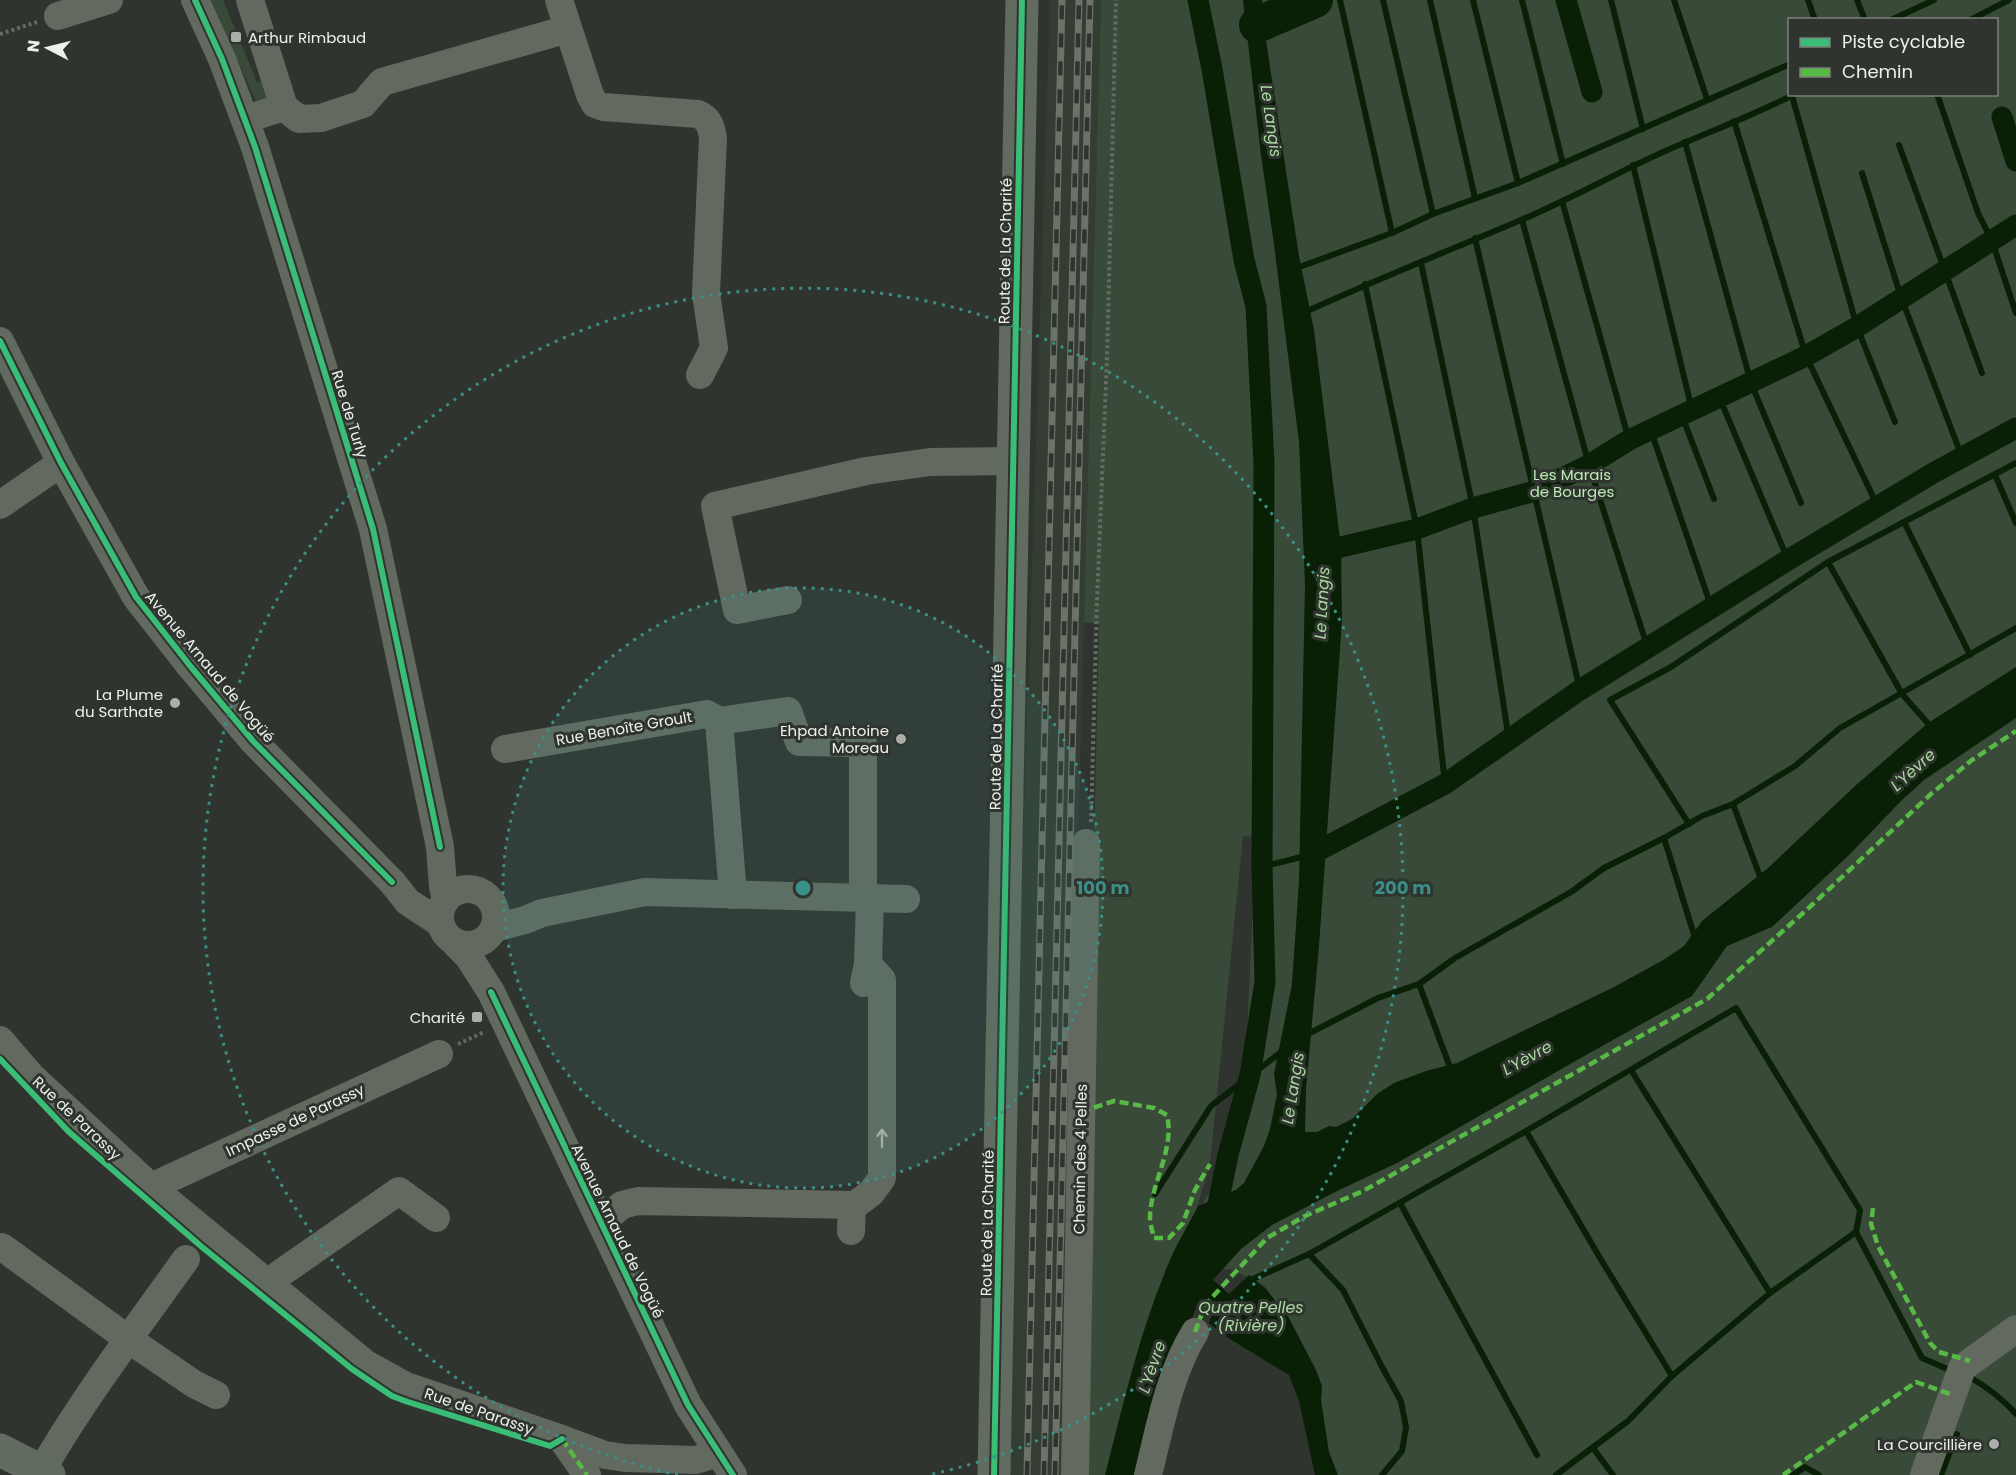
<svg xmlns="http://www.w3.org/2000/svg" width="2016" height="1475" viewBox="0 0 2016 1475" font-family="Poppins,sans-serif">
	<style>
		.built { fill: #343d32 }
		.green { fill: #3a4a38; fill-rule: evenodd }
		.water { fill: #0a2006 }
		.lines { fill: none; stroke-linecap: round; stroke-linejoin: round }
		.stream { stroke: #0a2006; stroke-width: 6 }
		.canal { stroke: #0a2006; stroke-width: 21 }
		.river { stroke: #0a2006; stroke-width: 36 }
		.path { stroke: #656a64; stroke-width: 4; stroke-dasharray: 3 3; stroke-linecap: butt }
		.minor { stroke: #626a60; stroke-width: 28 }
		.major { stroke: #626b5f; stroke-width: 33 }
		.rail-casing { stroke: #6c716a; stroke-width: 7 }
		.rail { stroke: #2f352e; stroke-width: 4.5; stroke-dasharray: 14; stroke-linecap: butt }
		.quiet { stroke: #58b947; stroke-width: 4.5; stroke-dasharray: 9 4.5; stroke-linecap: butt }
		.cycleway-casing { stroke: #2f352e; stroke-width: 10 }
		.cycleway { stroke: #3abd76; stroke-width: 6 }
		.oneway { stroke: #aeb4ad }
		.ring { fill: none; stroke: #3b8f87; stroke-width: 3; stroke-dasharray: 3 6 }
		.poi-dot { fill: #abafaa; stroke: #2f352e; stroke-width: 2 }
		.labels { text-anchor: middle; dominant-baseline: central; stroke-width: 6; stroke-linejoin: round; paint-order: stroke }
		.poi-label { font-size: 15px; fill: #edf1ec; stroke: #2f352e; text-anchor: end }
		.street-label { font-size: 15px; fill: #edf1ec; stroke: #2f352e }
		.park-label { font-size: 15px; fill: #bae9b1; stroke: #2f352e }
		.water-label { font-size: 16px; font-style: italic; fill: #aad9a1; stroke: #2f352e }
		.centre { fill: #3b8f87; stroke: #2f352e; stroke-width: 3 }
		.ring-label { font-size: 18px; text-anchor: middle; font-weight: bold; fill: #3b8f87; stroke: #2f352e; stroke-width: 6; stroke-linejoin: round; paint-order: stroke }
	</style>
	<rect width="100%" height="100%" fill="#30342f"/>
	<polygon class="built" points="1050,0 1101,0 1072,1067 1064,1475 1008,1475 1020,945"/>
	<g class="green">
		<polygon points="210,0 223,0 257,82 269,79 271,97 261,102 255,99"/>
		<path d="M1101,0H2016V1475H1331L1300,1359L1265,1286L1235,1271L1237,1270L1179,1266L1115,1475H1080L1099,624L1084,622ZM1790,20H1996V94H1790ZM1243,836L1256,837L1246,1058L1221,1173L1194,1218L1210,1164Z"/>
	</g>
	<path class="water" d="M1243,0H1262L1265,34L1299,256L1314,330L1341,547L1342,620L1319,946L1306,1089L1305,1132H1317L1329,1126L1336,1127L1352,1119L1377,1094L1394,1083L1426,1071L1457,1063L1614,987L1665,959L1684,946L1702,921L1768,868L1855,786L1928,723L2016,667V718L1924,780L1901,801L1849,855L1772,927L1727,946L1692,996L1586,1055L1397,1163L1337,1191L1272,1225L1241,1249L1213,1280L1229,1294L1249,1275L1266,1289L1289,1318L1316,1370L1322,1386L1321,1400L1329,1452L1338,1475H1315L1299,1401L1289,1375L1225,1336L1209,1323L1213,1307L1200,1299L1185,1335L1140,1475H1105C1123,1405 1139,1334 1167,1267C1175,1246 1188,1226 1198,1206L1236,1190L1244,1183L1264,1146L1270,1129L1277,1094L1274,1074L1292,984L1299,881L1305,584L1299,442L1274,245L1261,155Z"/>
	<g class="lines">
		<g class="stream">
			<polyline points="1306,0 1306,3"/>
			<polyline points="1340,0 1392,233"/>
			<polyline points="1383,0 1433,214"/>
			<polyline points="1430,0 1475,198"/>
			<polyline points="1473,0 1518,183"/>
			<polyline points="1522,0 1563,164"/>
			<polyline points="1611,0 1643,129"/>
			<polyline points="1674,0 1707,99"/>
			<polyline points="1808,0 1815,20"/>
			<polyline points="1857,0 1865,20"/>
			<polyline points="1891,20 1934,0"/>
			<polyline points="1970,20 2009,0"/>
			<polyline points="1937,94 1978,213 1992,241 2016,313"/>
			<polyline points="1792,96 1857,327 1895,422"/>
			<polyline points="1734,121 1806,356 1878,507"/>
			<polyline points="1685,142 1751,383 1801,503"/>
			<polyline points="1899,145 1982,373"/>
			<polyline points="1633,165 1692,410"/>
			<polyline points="1862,173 1901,297 1962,457"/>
			<polyline points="1562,201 1629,440"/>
			<polyline points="1522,220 1589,465 1648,649"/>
			<polyline points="1475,238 1580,690"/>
			<polyline points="1421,263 1473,508 1509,740"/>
			<polyline points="1294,269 1392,233 1433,214 1518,183 1790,64"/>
			<polyline points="1365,284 1417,529 1445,784"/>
			<path d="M1303,313C1375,280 1448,251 1521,220C1569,200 1614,174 1661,153C1706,133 1752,116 1795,94"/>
			<polyline points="1720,399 1788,560"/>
			<polyline points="1682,416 1714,499"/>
			<polyline points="1651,431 1712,609"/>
			<polyline points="1995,475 2016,523"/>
			<polyline points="1904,522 1970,655"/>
			<polyline points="1828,562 1902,694 1932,728"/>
			<polyline points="1733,804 1762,882"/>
			<polyline points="1689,824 1610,700 1671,667 1828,562 2016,463"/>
			<polyline points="1664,838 1695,938"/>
			<polyline points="1262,867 1305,856"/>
			<polyline points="1419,984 1451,1070"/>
			<polyline points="1306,1035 1378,998 1419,984 1455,958 1571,892 1604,868 1664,838 1702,816 1733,804 1795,766 1840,728 2016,628"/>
			<polyline points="1631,1070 1770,1293"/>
			<polyline points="1526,1131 1736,1008 1860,1210 1856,1232 1922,1358 1952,1371"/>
			<polyline points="1155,1194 1211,1106 1285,1049"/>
			<polyline points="1400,1203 1537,1455"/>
			<polyline points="1309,1254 1343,1290 1382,1367 1401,1401 1406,1427 1402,1451 1382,1475"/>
			<polyline points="1248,1283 1253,1279 1309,1254 1526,1131 1600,1258 1672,1376"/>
			<path d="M1968,1376C1987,1387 2002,1398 2016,1414"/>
			<polyline points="1593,1448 1613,1475"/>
			<polyline points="1556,1475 1628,1421 1672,1376 1770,1293 1856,1232"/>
			<polyline points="1793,1475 1805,1467 1819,1475"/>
			<polyline points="1941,1475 1957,1434"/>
		</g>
		<g class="canal">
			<polyline points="1198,0 1212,69 1244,260 1256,306 1264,464 1262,867 1265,982 1250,1075 1228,1155 1214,1224"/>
			<polyline points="1566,0 1592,92"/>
			<polyline points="2002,117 2016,161"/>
			<polyline points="1324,553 1341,547 1417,529 1473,508 1535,491 1589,465 1629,440 1806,356 1857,327 2016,225"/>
			<polyline points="1312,854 1445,784 1580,690 1788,560 1935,472 2016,428"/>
		</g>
		<polyline class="river" points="1257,25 1315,0"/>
		<g class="path">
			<polyline points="0,34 37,22"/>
			<polyline points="1091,822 1097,600 1107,358 1116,0"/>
			<polyline points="458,1044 484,1032"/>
		</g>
		<g class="minor">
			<polyline points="195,0 222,59 255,147 373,529 440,847 443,887 446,899"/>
			<polyline points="250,0 284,107"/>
			<path d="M559,0L590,95L595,104L603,107L698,114C709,119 711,126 713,138L706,293L714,348L700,375"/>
			<polyline points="58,16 109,0"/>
			<polyline points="246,119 284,107 299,119 321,118 363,104 382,82 568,29"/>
			<polyline points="0,341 61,463 136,597 191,667 253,741 392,882 408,902 440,923"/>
			<polyline points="0,505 61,463"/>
			<polyline points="788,600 737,610 715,506 866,471 930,462 1013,461"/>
			<polyline points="719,721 733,895"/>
			<polyline points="505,749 707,714 719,721 788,711 799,742 863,743 863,898"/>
			<circle cx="468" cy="917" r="28"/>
			<polyline points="495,928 525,920 542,913 645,892 906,899"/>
			<polyline points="456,944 468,956 491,992 688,1405 733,1475"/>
			<polyline points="864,983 868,964 870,898"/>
			<polyline points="0,1040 31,1076 151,1187 366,1364 406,1386 562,1439 605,1455 625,1458 696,1460 718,1453"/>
			<polyline points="151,1187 439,1054"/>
			<polyline points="601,1222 622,1205 638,1201 855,1205 871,1193 882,1178 882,980 868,964"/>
			<polyline points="851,1231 852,1205"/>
			<polyline points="2,1247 128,1339 194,1384 216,1395"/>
			<polyline points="268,1284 281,1273 399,1191 436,1218"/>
			<polyline points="562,1439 587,1475"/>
			<path d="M39,1475C82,1400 135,1330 186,1259"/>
			<polyline points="1075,1475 1086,843"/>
			<path d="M1148,1475C1160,1427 1169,1374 1195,1332"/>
			<polyline points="1924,1475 1962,1368 2016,1329"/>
		</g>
		<g class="major">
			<polyline points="0,1450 49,1475"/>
			<polyline points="994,1475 1022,0"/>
		</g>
		<g class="rail-casing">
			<g id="rail">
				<polyline points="1027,1475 1062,0"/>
				<polyline points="1044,1475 1079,0"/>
				<polyline points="1055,1475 1090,0"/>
			</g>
		</g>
		<use href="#rail" class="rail"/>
		<g class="quiet">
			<path d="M1081,1112L1114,1101L1154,1108L1167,1115C1175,1151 1150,1183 1150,1219C1150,1225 1153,1232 1154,1238H1169L1183,1223L1195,1190L1210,1164"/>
			<polyline points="1873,1208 1871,1224 1878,1246 1930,1343 1939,1352 1970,1361"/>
			<polyline points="1195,1332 1205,1305 1267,1238 1305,1216 1363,1191 1707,999 1813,904 1931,794 1972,760 2016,731"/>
			<polyline points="562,1439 587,1475"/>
			<polyline points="1783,1475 1916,1382 1953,1395"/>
		</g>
		<g class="cycleway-casing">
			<g id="cycleway">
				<polyline points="195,0 222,59 255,147 373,529 440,847"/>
				<polyline points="0,341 61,463 136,597 191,667 253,741 392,882"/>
				<polyline points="491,992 688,1405 733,1475"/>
				<polyline points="0,1059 69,1132 202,1247 352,1369 392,1396 408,1402 550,1446 562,1439"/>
				<polyline points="994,1475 1022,0"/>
			</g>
		</g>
		<use href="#cycleway" class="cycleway"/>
	</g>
	<defs><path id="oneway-shaft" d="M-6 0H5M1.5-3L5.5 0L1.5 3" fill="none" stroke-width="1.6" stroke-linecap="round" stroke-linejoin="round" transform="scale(1.5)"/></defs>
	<use class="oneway" href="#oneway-shaft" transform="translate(882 1138) rotate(-90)"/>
	<circle cx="803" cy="888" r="300" fill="#3b8f87" fill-opacity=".12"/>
	<g class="ring">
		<circle cx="803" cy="888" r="300"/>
		<path d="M678 1475A600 600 0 1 1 928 1475"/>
	</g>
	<g class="poi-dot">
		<rect x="230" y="31" width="12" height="12" rx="3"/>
		<circle cx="175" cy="703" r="6"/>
		<circle cx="901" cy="739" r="6"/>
		<rect x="471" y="1011" width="12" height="12" rx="3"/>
		<circle cx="1994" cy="1444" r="6"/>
	</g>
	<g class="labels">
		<g class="poi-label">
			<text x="248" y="37" text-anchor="start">Arthur Rimbaud</text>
			<text x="163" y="694">La Plume<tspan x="163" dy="17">du Sarthate</tspan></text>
			<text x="889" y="730">Ehpad Antoine<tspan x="889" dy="17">Moreau</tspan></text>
			<text x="465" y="1017">Charité</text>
			<text x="1982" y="1444">La Courcillière</text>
		</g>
		<g class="street-label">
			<text transform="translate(1005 251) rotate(-89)">Route de La Charité</text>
			<text transform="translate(350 414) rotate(73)">Rue de Turly</text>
			<text transform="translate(210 667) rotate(50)">Avenue Arnaud de Vogüé</text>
			<text transform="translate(624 728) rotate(-10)">Rue Benoîte Groult</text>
			<text transform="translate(996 737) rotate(-89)">Route de La Charité</text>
			<text transform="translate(77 1118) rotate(43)">Rue de Parassy</text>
			<text transform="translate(295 1120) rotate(-25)">Impasse de Parassy</text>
			<text transform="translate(1080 1159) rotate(-89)">Chemin des 4 Pelles</text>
			<text transform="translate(987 1223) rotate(-89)">Route de La Charité</text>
			<text transform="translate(618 1231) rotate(64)">Avenue Arnaud de Vogüé</text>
			<text transform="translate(479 1411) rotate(19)">Rue de Parassy</text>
		</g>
		<g class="park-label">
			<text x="1572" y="474">Les Marais<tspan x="1572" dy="17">de Bourges</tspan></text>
		</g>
		<g class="water-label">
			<text transform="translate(1271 121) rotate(82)">Le Langis</text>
			<text transform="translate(1322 603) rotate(-87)">Le Langis</text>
			<text transform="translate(1913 770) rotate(-42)">L'Yèvre</text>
			<text transform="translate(1527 1058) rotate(-29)">L'Yèvre</text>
			<text transform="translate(1293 1088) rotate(-81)">Le Langis</text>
			<text x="1251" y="1307">Quatre Pelles<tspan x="1251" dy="18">(Rivière)</tspan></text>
			<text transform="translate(1152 1367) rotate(-71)">L'Yèvre</text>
		</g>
	</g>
	<circle cx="803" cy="888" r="9" class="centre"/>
	<g class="ring-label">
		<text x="1103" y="894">100 m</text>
		<text x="1403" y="894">200 m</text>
	</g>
	<rect x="1788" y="18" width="210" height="78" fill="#2f352e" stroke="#7b807a" stroke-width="1.5"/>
	<rect x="1800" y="38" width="30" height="9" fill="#3abd76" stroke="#7b807a" stroke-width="1.5"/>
	<text x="1842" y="48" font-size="18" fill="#edf1ec">Piste cyclable</text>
	<rect x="1800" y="68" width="30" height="9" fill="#58b947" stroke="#7b807a" stroke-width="1.5"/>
	<text x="1842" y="78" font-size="18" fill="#edf1ec">Chemin</text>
	<g transform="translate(48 48) rotate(277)" stroke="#2f352e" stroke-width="4.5" paint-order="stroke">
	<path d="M0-4.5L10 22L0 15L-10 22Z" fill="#edf1ec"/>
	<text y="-9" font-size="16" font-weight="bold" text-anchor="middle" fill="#edf1ec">N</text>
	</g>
</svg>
